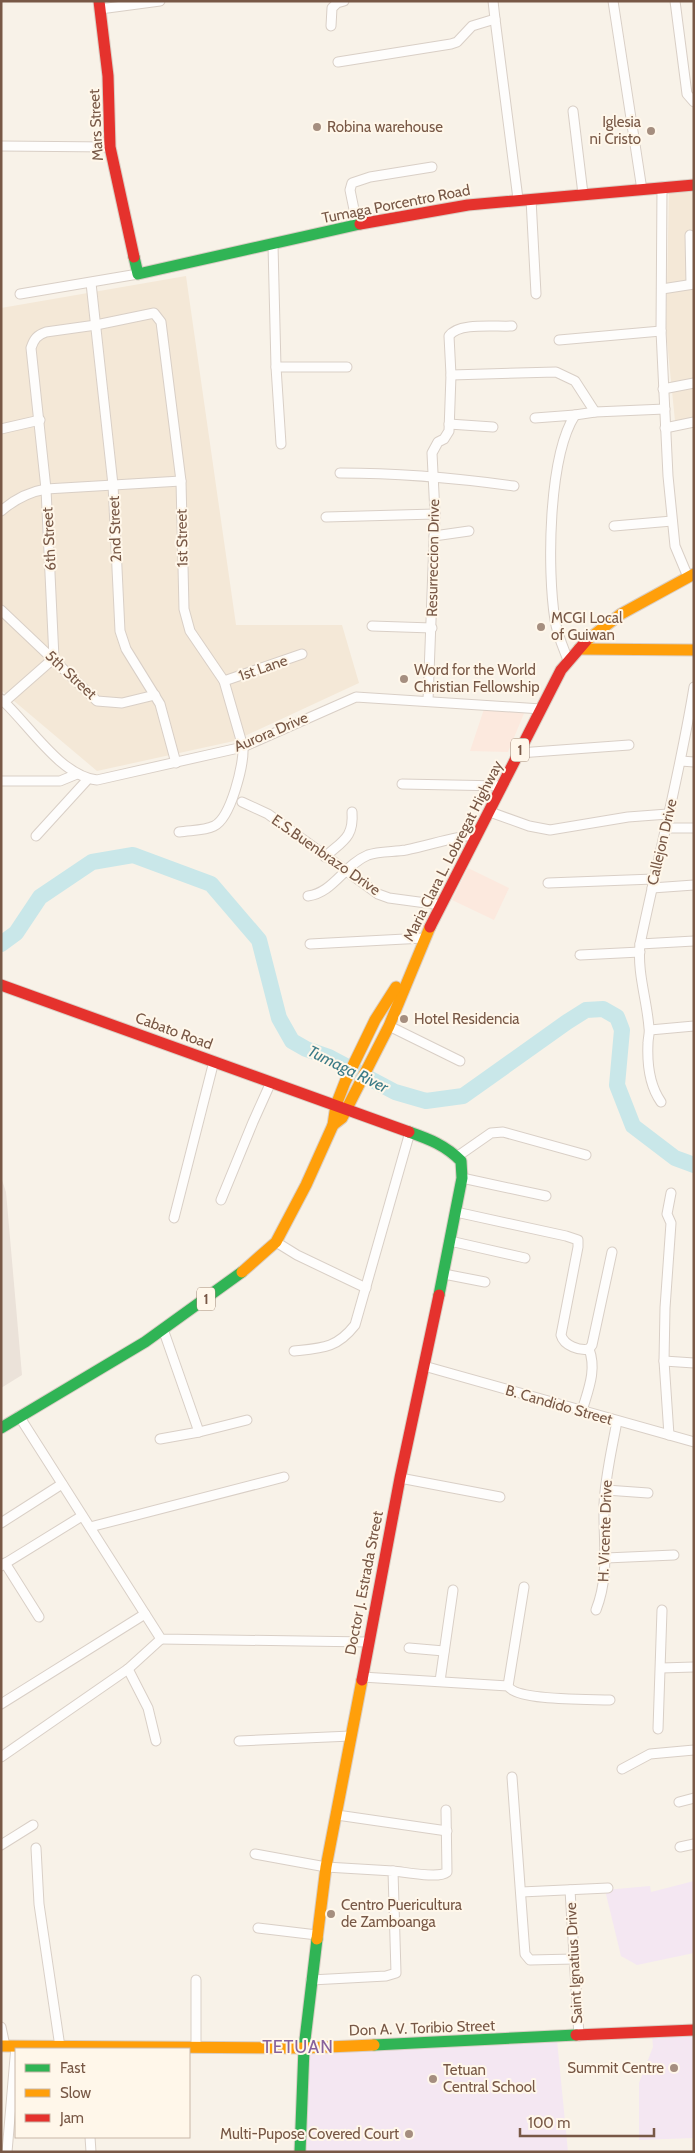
<svg xmlns="http://www.w3.org/2000/svg" width="695" height="2153" viewBox="0 0 695 2153" font-family="Cabin,sans-serif">
	<style>
		.residential { fill: #f4e8d7 }
		.commercial { fill: #fce9de }
		.industrial { fill: #ebe2d9 }
		.education { fill: #f4e7f2 }
		.lines { fill: none; stroke-linecap: round; stroke-linejoin: round }
		.river { stroke: #c9e7e9; stroke-width: 16 }
		.street-casing { stroke: #d9cfc6; stroke-width: 11 }
		.fast-casing { stroke: #d9cec4; stroke-width: 13 }
		.slow-casing { stroke: #d9cec4; stroke-width: 13 }
		.jam-casing { stroke: #d9cec4; stroke-width: 13 }
		.street { stroke: #fefdfc; stroke-width: 9 }
		.fast { stroke: #30b455; stroke-width: 11 }
		.slow { stroke: #ff9f0a; stroke-width: 11 }
		.jam { stroke: #e5322d; stroke-width: 11 }
		.poi-dot { fill: #a58e7f; stroke: #fff7ea; stroke-width: 2 }
		.labels { text-anchor: middle; dominant-baseline: central; stroke-width: 4; stroke-linejoin: round; paint-order: stroke }
		.shield { fill: #fff7ea; stroke: #a08877; stroke-width: 1 }
		.shield-label { font-size: 14px; font-weight: bold; fill: #785846 }
		.poi-label { font-size: 15px; fill: #785846; stroke: #fff7ea; text-anchor: start }
		.street-label { font-size: 15px; fill: #785846; stroke: #fff7ea }
		.water-label { font-size: 16px; font-style: italic; fill: #3b7a86; stroke: #fff7ea }
		.quarter-label { font-size: 18px; letter-spacing: 1px; fill: #88619c; stroke: #fff7ea }
	</style>
	<rect width="100%" height="100%" fill="#f8f2e8"/>
	<g class="residential">
		<polygon points="694,189 694,417 675,421 666,331 669,191"/>
		<polygon points="186,276 236,625 342,625 359,683 234,741 97,771 1,690 1,308"/>
	</g>
	<g class="commercial">
		<polygon points="484,709 525,711 508,752 470,751"/>
		<polygon points="468,868 509,888 494,920 452,900"/>
	</g>
	<polygon class="industrial" points="1,1177 6,1192 22,1375 1,1388"/>
	<g class="education">
		<polygon points="694,1881 694,1953 637,1965 621,1956 605,1890 650,1886 651,1892"/>
		<polygon points="694,2033 694,2138 639,2140 639,2083 653,2047 652,2034"/>
		<polygon points="557,2040 568,2152 303,2152 307,2049"/>
	</g>
	<g class="lines">
		<polyline class="river" points="1,944 16,933 40,897 92,862 133,855 211,884 259,940 279,1018 292,1041 306,1049 329,1057 395,1092 426,1101 463,1096 567,1022 586,1010 603,1009 617,1017 622,1030 617,1085 633,1126 675,1158 694,1165"/>
		<g class="street-casing">
			<g id="street">
				<polyline points="613,1 642,190"/>
				<polyline points="675,1 687,94 694,102"/>
				<polyline points="100,9 160,1"/>
				<polyline points="495,19 518,199"/>
				<polyline points="331,26 332,8 337,3 344,1"/>
				<polyline points="338,62 451,44 457,42 472,26 495,19 493,1"/>
				<polyline points="573,111 583,194"/>
				<polyline points="1,146 110,147"/>
				<polyline points="662,187 661,331 668,476 675,546 688,577"/>
				<polyline points="531,199 536,294"/>
				<polyline points="357,224 350,190 352,183 370,177 432,167"/>
				<polyline points="690,235 691,284"/>
				<polyline points="273,245 276,367 281,444"/>
				<polyline points="91,283 113,485 120,631 126,649 160,704 176,763"/>
				<polyline points="662,289 694,284"/>
				<polyline points="20,294 138,274"/>
				<polyline points="559,340 661,331"/>
				<polyline points="276,367 347,367"/>
				<polyline points="451,375 556,372 575,381 595,412"/>
				<polyline points="663,389 694,383"/>
				<polyline points="575,415 595,412 665,409"/>
				<path d="M535,418L575,415C548,457 547,571 555,620C557,634 563,647 568,660"/>
				<polyline points="449,424 493,427"/>
				<polyline points="665,428 694,422"/>
				<polyline points="1,429 40,420"/>
				<path d="M340,473C399,473 456,478 514,486"/>
				<path d="M1,511C15,499 28,492 46,489L181,481"/>
				<polyline points="326,517 435,514"/>
				<polyline points="614,526 672,521"/>
				<polyline points="434,536 469,531"/>
				<polyline points="1,610 97,701 122,703 155,695"/>
				<polyline points="372,626 432,628"/>
				<polyline points="224,681 302,654"/>
				<path d="M694,687C680,773 658,858 640,944L694,941"/>
				<path d="M1,699C28,723 60,776 97,780L243,747L356,697L541,709"/>
				<path d="M428,700L435,514L432,453L438,442L444,439L449,431L451,375L449,336C458,322 496,327 512,326"/>
				<path d="M4,702L54,658L46,489L31,348C34,339 37,335 46,332L96,325L154,313L161,322L181,481L184,609L190,631L224,681L243,747C244,764 231,818 214,826C204,831 190,830 179,832"/>
				<polyline points="519,753 629,745"/>
				<polyline points="681,761 694,762"/>
				<polyline points="1,781 60,781 77,774"/>
				<polyline points="402,784 503,786"/>
				<polyline points="242,802 268,814 378,894 389,898 441,905"/>
				<polyline points="490,812 529,826 550,830 628,817 668,814"/>
				<polyline points="666,828 694,828"/>
				<polyline points="36,836 88,779"/>
				<path d="M325,857C342,841 354,838 352,812"/>
				<polyline points="548,883 654,879"/>
				<polyline points="652,888 694,885"/>
				<path d="M308,896C333,893 344,865 368,855C379,851 394,852 406,850C430,845 453,837 478,834"/>
				<polyline points="310,944 424,938"/>
				<path d="M640,944C637,973 647,1000 649,1028C650,1033 648,1038 648,1043C647,1063 649,1085 661,1102"/>
				<polyline points="580,955 640,952"/>
				<polyline points="389,1026 460,1061"/>
				<polyline points="650,1030 694,1026"/>
				<polyline points="458,1156 491,1133 503,1132 586,1155"/>
				<polyline points="462,1178 546,1196"/>
				<polyline points="221,1200 253,1122 271,1082"/>
				<path d="M456,1212L566,1236L578,1240V1247L561,1335C564,1346 580,1351 589,1349L592,1345L612,1252"/>
				<polyline points="174,1218 214,1061"/>
				<polyline points="450,1241 525,1258"/>
				<polyline points="276,1242 297,1255 366,1288"/>
				<polyline points="444,1274 485,1282"/>
				<polyline points="163,1329 199,1432 247,1420"/>
				<path d="M294,1351C323,1348 337,1348 355,1325L410,1132"/>
				<polyline points="664,1361 694,1363"/>
				<polyline points="424,1366 694,1442"/>
				<path d="M582,1411C588,1390 597,1370 589,1349"/>
				<polyline points="19,1416 161,1639 368,1642"/>
				<polyline points="669,1435 664,1361 665,1308 671,1223 667,1214 671,1193"/>
				<polyline points="160,1439 199,1432"/>
				<polyline points="400,1478 500,1497"/>
				<polyline points="606,1490 648,1493"/>
				<polyline points="1,1523 62,1484"/>
				<polyline points="90,1527 284,1477"/>
				<polyline points="606,1558 674,1555"/>
				<polyline points="5,1563 39,1617"/>
				<polyline points="1,1566 82,1516"/>
				<path d="M596,1610C610,1574 603,1543 604,1505C605,1477 612,1449 617,1421"/>
				<polyline points="409,1648 444,1651"/>
				<polyline points="661,1668 694,1667"/>
				<polyline points="128,1669 148,1708 156,1741"/>
				<path d="M362,1677L508,1686C516,1701 591,1699 610,1700"/>
				<polyline points="440,1681 453,1590"/>
				<polyline points="508,1686 524,1587"/>
				<polyline points="1,1704 145,1614"/>
				<polyline points="658,1729 662,1610"/>
				<polyline points="239,1741 351,1736"/>
				<polyline points="1,1757 128,1669 161,1639"/>
				<polyline points="622,1769 650,1754 694,1750"/>
				<polyline points="512,1777 525,1954 530,1960 574,1959"/>
				<polyline points="679,1802 694,1798"/>
				<polyline points="337,1815 447,1831"/>
				<polyline points="1,1845 33,1825"/>
				<polyline points="680,1847 694,1844"/>
				<polyline points="36,1848 39,1904 60,2047"/>
				<polyline points="255,1854 326,1867 393,1871 396,1973 386,1976 311,1980"/>
				<path d="M393,1871C405,1872 439,1879 447,1872L446,1810"/>
				<polyline points="570,1890 579,2036"/>
				<polyline points="521,1892 608,1888"/>
				<polyline points="258,1928 317,1935"/>
				<polyline points="196,1980 196,2047"/>
				<polyline points="1,2027 5,2046"/>
				<polyline points="90,2137 91,2152"/>
				<polyline points="7,2152 16,2046"/>
			</g>
		</g>
		<g class="fast-casing">
			<g id="fast">
				<polyline points="134,257 138,274 360,224"/>
				<path d="M409,1132C429,1139 445,1145 461,1161L462,1178L439,1295"/>
				<polyline points="1,1428 145,1342 242,1272"/>
				<polyline points="374,2045 576,2035"/>
				<polyline points="300,2152 304,2048 317,1939"/>
			</g>
		</g>
		<g class="slow-casing">
			<g id="slow">
				<polyline points="586,641 621,614 694,574"/>
				<polyline points="579,649 694,650"/>
				<polyline points="333,1125 342,1118 389,1026 430,927"/>
				<polyline points="242,1272 276,1242 306,1185 333,1125 336,1105 345,1082 375,1020 396,987"/>
				<polyline points="317,1939 326,1867 362,1680"/>
				<polyline points="1,2046 304,2048 374,2045"/>
			</g>
		</g>
		<g class="jam-casing">
			<g id="jam">
				<polyline points="99,1 108,76 110,147 134,257"/>
				<polyline points="360,224 468,205 694,185"/>
				<polyline points="430,927 561,670 586,641"/>
				<polyline points="1,985 409,1132"/>
				<polyline points="362,1680 400,1478 439,1295"/>
				<polyline points="576,2035 694,2030"/>
			</g>
		</g>
		<use href="#street" class="street"/>
		<use href="#fast" class="fast"/>
		<use href="#slow" class="slow"/>
		<use href="#jam" class="jam"/>
	</g>
	<g class="poi-dot">
		<circle cx="317" cy="127" r="5"/>
		<circle cx="651" cy="131" r="5"/>
		<circle cx="541" cy="627" r="5"/>
		<circle cx="404" cy="679" r="5"/>
		<circle cx="404" cy="1019" r="5"/>
		<circle cx="331" cy="1914" r="5"/>
		<circle cx="674" cy="2068" r="5"/>
		<circle cx="433" cy="2079" r="5"/>
		<circle cx="409" cy="2134" r="5"/>
	</g>
	<g class="labels">
		<g class="shield">
			<rect x="511" y="738.5" width="18" height="23" rx="4"/>
			<rect x="197" y="1287.5" width="18" height="23" rx="4"/>
		</g>
		<g class="shield-label">
			<text x="520" y="750">1</text>
			<text x="206" y="1299">1</text>
		</g>
		<g class="poi-label">
			<text x="641" y="122" text-anchor="end">Iglesia<tspan x="641" dy="17">ni Cristo</tspan></text>
			<text x="327" y="127">Robina warehouse</text>
			<text x="551" y="618">MCGI Local<tspan x="551" dy="17">of Guiwan</tspan></text>
			<text x="414" y="670">Word for the World<tspan x="414" dy="17">Christian Fellowship</tspan></text>
			<text x="414" y="1019">Hotel Residencia</text>
			<text x="341" y="1905">Centro Puericultura<tspan x="341" dy="17">de Zamboanga</tspan></text>
			<text x="664" y="2068" text-anchor="end">Summit Centre</text>
			<text x="443" y="2070">Tetuan<tspan x="443" dy="17">Central School</tspan></text>
			<text x="399" y="2134" text-anchor="end">Multi-Pupose Covered Court</text>
		</g>
		<g class="street-label">
			<text transform="translate(96 125) rotate(-93)">Mars Street</text>
			<text transform="translate(396 204) rotate(-11)">Tumaga Porcentro Road</text>
			<text transform="translate(115 529) rotate(-92)">2nd Street</text>
			<text transform="translate(182 538) rotate(-91)">1st Street</text>
			<text transform="translate(49 539) rotate(-93)">6th Street</text>
			<text transform="translate(433 558) rotate(-89)">Resurreccion Drive</text>
			<text transform="translate(263 668) rotate(-19)">1st Lane</text>
			<text transform="translate(71 675) rotate(43)">5th Street</text>
			<text transform="translate(271 732) rotate(-23)">Aurora Drive</text>
			<text transform="translate(662 842) rotate(-77)">Callejon Drive</text>
			<text transform="translate(453 851) rotate(-63)">Maria Clara L. Lobregat Highway</text>
			<text transform="translate(326 855) rotate(35)">E.S.Buenbrazo Drive</text>
			<text transform="translate(174 1031) rotate(20)">Cabato Road</text>
			<text transform="translate(559 1405) rotate(16)">B. Candido Street</text>
			<text transform="translate(605 1531) rotate(-88)">H. Vicente Drive</text>
			<text transform="translate(364 1583) rotate(-79)">Doctor J. Estrada Street</text>
			<text transform="translate(574 1963) rotate(-93)">Saint Ignatius Drive</text>
			<text transform="translate(422 2028) rotate(-2)">Don A. V. Toribio Street</text>
		</g>
		<g class="water-label">
			<text transform="translate(348 1069) rotate(26)">Tumaga River</text>
		</g>
		<g class="quarter-label">
			<text x="298" y="2047">TETUAN</text>
		</g>
	</g>
	<rect width="695" height="2153" fill="none" stroke="#785846" stroke-width="5"/>
	<rect x="15" y="2048" width="175" height="90" fill="#fff7ea" stroke="#c9b7a8"/>
	<rect x="25" y="2064" width="25" height="8" fill="#30b455" stroke="#c9b7a8"/>
	<text x="60" y="2073" font-size="15" fill="#785846">Fast</text>
	<rect x="25" y="2089" width="25" height="8" fill="#ff9f0a" stroke="#c9b7a8"/>
	<text x="60" y="2098" font-size="15" fill="#785846">Slow</text>
	<rect x="25" y="2114" width="25" height="8" fill="#e5322d" stroke="#c9b7a8"/>
	<text x="60" y="2123" font-size="15" fill="#785846">Jam</text>
	<path d="M520 2128v8h134v-8" fill="none" stroke="#785846" stroke-width="2.5"/>
	<text x="528" y="2128" font-size="15" fill="#785846" stroke="#fff7ea" stroke-width="4" paint-order="stroke">100 m</text>
</svg>
